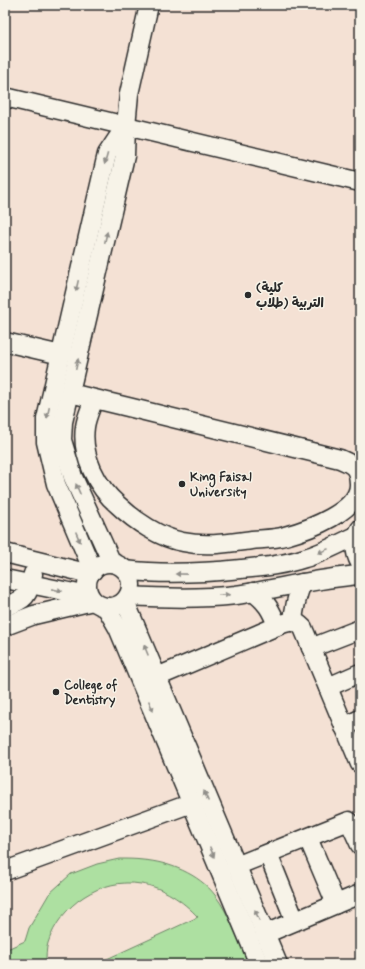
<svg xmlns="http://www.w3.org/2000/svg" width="365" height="969" viewBox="0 0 365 969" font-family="Mynerve,'Playpen Sans Arabic',sans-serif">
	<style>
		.built { fill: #f4e1d4 }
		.park { fill: #ade0a1; stroke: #6c8666 }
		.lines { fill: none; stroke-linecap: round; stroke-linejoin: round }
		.minor-casing { stroke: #2b2b2b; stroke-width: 21 }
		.minor { stroke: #f7f3e8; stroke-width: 18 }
		.oneway { fill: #918f8a }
		.poi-dot { fill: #2b2b2b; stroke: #f7f3e8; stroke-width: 1.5 }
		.labels { text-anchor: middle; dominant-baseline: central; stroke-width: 3; stroke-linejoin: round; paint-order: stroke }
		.poi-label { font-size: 13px; font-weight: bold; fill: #2b2b2b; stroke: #f7f3e8; text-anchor: start }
	</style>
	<rect width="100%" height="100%" fill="#f7f3e8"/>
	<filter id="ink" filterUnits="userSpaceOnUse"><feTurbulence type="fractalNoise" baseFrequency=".025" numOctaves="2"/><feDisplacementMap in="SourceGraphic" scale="8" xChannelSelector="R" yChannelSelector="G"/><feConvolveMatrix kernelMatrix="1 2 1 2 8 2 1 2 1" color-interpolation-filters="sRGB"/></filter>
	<g filter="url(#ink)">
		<rect class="built" x="5" y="5" width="355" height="959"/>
		<path class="park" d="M119,859C127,859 135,859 143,860C169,862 199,874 215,895C230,915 238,941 249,964H96L198,917C183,901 163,887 141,884C101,877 60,905 48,943C46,949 46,957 46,964H10L5,954V950L25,941L29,928L49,894L71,874L97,864Z"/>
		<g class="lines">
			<g class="minor-casing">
				<g id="minor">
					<polyline points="5,97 360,182"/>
					<polyline points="5,342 61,355"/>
					<path d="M70,393L128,407L340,459C354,465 358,467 359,483C361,511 307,530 285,536C275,539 263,539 252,540C229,543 206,547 183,542C160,538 135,521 118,505C97,487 81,456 85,427C86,418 91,408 94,399"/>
					<path d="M360,529C354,540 354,552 360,563"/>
					<polyline points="5,553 90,574"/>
					<circle cx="109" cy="585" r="22"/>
					<polyline points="112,563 73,477 62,440 63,422 125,156 126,126 129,94 149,5"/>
					<path d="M125,570C164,575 202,573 241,569C262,567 284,565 305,558C323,553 340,543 358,535"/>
					<polyline points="93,571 56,484 46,442 46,419 107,154 125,127"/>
					<polyline points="5,579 89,596"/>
					<path d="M253,592C266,601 272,611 277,626"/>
					<path d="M129,596C164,598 201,599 236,595C277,589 318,578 360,575"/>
					<polyline points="125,601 278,964"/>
					<path d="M5,607C27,598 27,598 33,574"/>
					<polyline points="106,607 118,628 259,964"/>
					<path d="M293,622C294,608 297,596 302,583"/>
					<polyline points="5,626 34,615 93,601"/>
					<polyline points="311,648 360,629"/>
					<path d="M157,677L282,624C291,621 296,620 303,628L360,764"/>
					<polyline points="328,687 360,673"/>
					<polyline points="344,727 360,719"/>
					<polyline points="308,838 336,904"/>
					<polyline points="268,854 295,921"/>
					<polyline points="236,866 349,821 360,845"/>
					<polyline points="5,871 192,803"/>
					<polyline points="265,934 360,894"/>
				</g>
			</g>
			<use href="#minor" class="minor"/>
		</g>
		<defs><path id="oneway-solid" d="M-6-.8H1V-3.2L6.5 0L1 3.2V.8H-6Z"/></defs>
		<g class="oneway">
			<use href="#oneway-solid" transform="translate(106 159) rotate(106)"/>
			<use href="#oneway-solid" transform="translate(106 237) rotate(-77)"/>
			<use href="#oneway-solid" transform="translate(77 286) rotate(103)"/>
			<use href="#oneway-solid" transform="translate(77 364) rotate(-77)"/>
			<use href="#oneway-solid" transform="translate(48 413) rotate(103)"/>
			<use href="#oneway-solid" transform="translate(78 489) rotate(-113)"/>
			<use href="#oneway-solid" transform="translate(78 537) rotate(67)"/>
			<use href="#oneway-solid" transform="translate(323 551) rotate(158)"/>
			<use href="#oneway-solid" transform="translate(181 574) rotate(-179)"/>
			<use href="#oneway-solid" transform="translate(57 590) rotate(11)"/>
			<use href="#oneway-solid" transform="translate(224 595) rotate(-3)"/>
			<use href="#oneway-solid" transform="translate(146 650) rotate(-112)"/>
			<use href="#oneway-solid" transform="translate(151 706) rotate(67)"/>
			<use href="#oneway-solid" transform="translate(206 796) rotate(-113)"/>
			<use href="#oneway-solid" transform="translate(212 852) rotate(67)"/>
			<use href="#oneway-solid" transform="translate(257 915) rotate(-113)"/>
		</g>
	</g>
	<g class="poi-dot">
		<circle cx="248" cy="295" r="4"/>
		<circle cx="182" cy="484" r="4"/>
		<circle cx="56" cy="692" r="4"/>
	</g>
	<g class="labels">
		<g class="poi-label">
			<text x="256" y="288">(كلية<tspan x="256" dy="15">التربية (طلاب</tspan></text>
			<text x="190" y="477">King Faisal<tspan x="190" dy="15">University</tspan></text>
			<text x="64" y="685">College of<tspan x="64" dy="15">Dentistry</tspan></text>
		</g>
	</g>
	<rect width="365" height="969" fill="none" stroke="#f7f3e8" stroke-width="20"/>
	<rect x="10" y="10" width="345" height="949" fill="none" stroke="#2b2b2b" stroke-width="1.5" filter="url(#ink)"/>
</svg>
